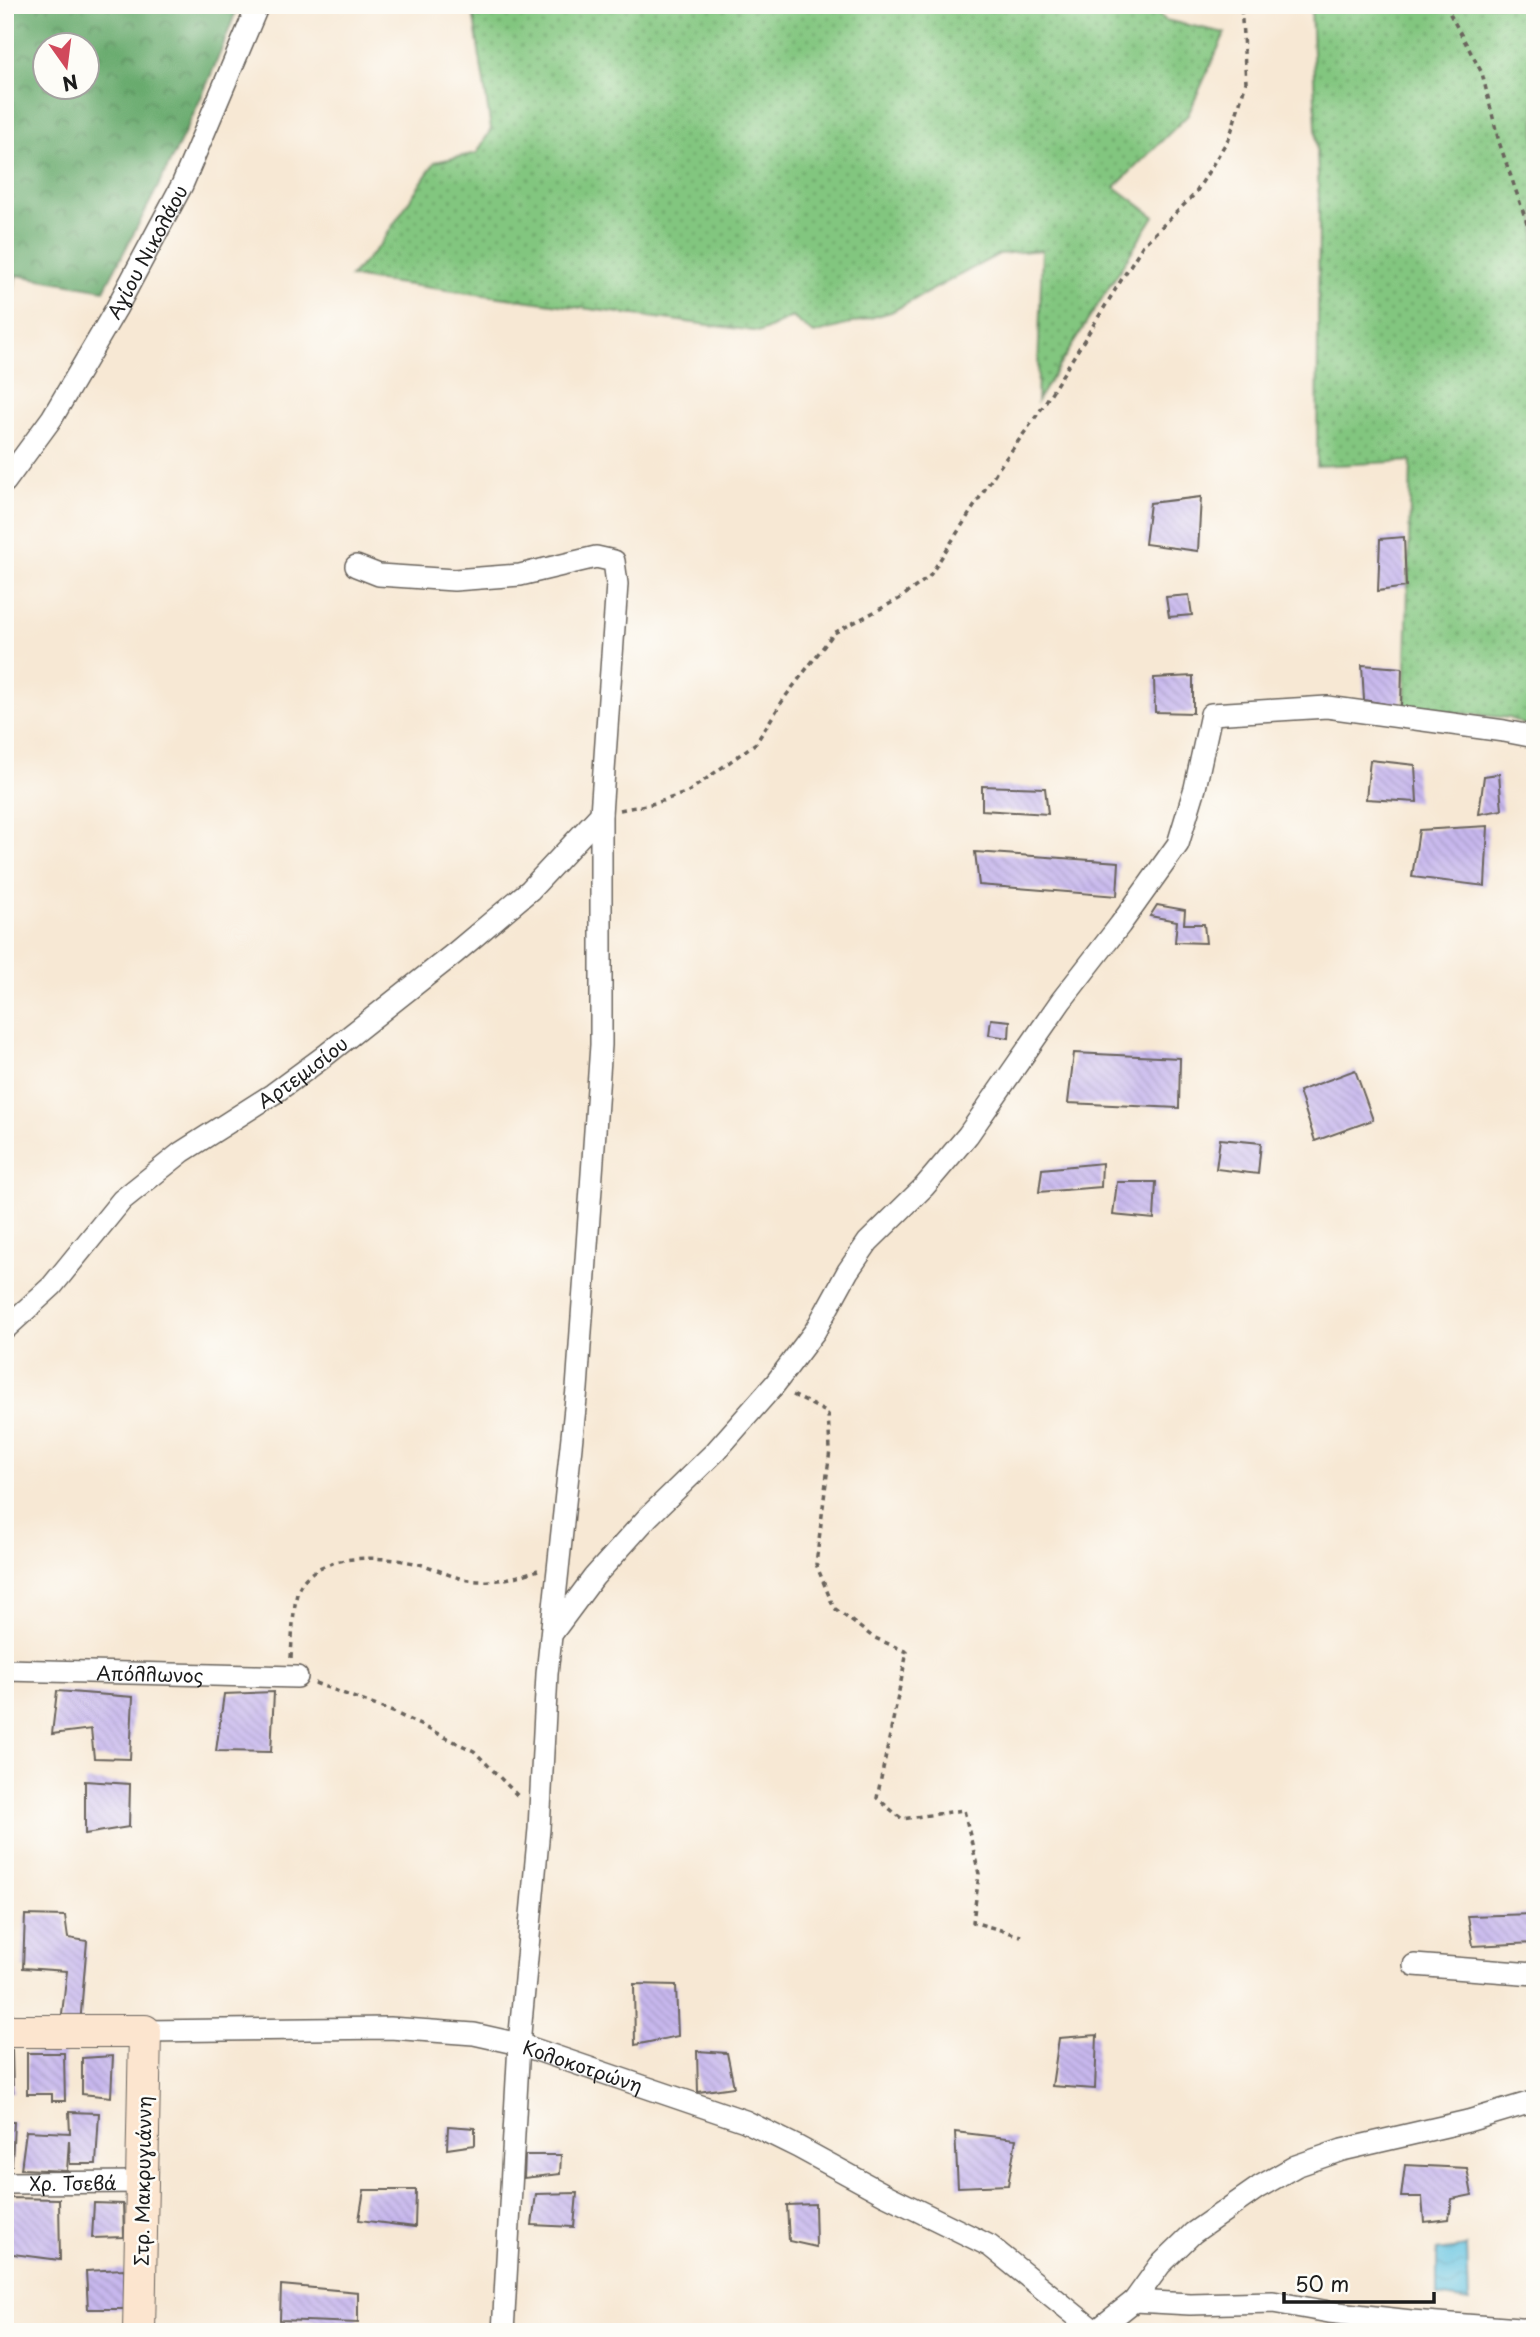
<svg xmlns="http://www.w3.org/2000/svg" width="1540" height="2337" viewBox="0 0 1540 2337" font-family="'Playpen Sans',sans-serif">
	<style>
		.grass { fill: url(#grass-dots); stroke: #4f714e; stroke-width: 2 }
		.forest { fill: url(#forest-crowns); stroke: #426445; stroke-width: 2; fill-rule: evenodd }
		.water { fill: url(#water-waves); stroke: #3f6f7e; stroke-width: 2 }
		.building { fill: url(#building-back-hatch) }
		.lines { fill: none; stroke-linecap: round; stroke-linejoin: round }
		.street-casing { stroke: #69635c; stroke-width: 24 }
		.secondary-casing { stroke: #69635c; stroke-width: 34 }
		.path { stroke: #69635c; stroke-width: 3.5; stroke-dasharray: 5 5; stroke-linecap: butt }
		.street { stroke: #fff; stroke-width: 21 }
		.secondary { stroke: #fce5cf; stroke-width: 32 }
		.labels { text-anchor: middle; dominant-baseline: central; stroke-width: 5; stroke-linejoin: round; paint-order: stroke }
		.street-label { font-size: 19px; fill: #1c1c1c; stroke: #fdfcf7 }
	</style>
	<defs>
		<pattern id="grass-dots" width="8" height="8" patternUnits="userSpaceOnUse" patternTransform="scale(1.75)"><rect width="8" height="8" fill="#82c67f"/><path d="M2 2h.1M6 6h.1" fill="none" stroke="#6aa067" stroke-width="1.8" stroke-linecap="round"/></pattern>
		<pattern id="forest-crowns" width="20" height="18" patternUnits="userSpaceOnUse" patternTransform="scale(1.75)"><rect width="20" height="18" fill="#69ab6e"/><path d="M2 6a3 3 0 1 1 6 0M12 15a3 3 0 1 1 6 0" fill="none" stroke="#568a5a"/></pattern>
		<pattern id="water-waves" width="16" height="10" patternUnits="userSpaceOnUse" patternTransform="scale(1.75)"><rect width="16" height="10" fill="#62c2e0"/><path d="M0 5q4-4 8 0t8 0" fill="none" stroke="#54a6c0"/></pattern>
		<pattern id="building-back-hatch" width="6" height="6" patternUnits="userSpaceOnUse" patternTransform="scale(1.75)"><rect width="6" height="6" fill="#c7b7ed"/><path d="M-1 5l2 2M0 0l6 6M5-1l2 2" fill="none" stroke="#aa9dcb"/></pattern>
	</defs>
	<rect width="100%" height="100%" fill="#fdfcf7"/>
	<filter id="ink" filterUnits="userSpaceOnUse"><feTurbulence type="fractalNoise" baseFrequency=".0143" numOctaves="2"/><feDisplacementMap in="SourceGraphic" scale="14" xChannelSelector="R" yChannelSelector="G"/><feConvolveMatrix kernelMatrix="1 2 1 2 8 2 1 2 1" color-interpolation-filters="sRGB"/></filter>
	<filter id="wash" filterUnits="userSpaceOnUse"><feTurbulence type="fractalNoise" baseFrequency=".00686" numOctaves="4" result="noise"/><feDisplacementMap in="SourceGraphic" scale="28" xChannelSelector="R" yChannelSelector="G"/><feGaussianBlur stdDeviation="1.57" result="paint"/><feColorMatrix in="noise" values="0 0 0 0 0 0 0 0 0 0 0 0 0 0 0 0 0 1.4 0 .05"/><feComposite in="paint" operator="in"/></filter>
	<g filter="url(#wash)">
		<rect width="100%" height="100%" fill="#f7e8d4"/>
		<g class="grass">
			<polygon points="472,5 1152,5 1165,20 1225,33 1188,115 1115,187 1154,216 1037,401 1042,250 999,254 891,312 814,334 792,317 761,332 350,277 380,245 435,162 477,153 491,129"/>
			<polygon points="1311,5 1535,5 1535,730 1510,718 1405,708 1411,461 1317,466 1319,201"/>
		</g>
		<path class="forest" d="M11,5H238C204,104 152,198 104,290L16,275L7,325H5V9ZM46,46H88V88H46Z"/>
		<polygon class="water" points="1467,2247 1469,2301 1437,2296 1437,2251"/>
		<g id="blocks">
			<g class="building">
				<polygon points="1201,497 1198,551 1145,544 1150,503"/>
				<polygon points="1404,537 1406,587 1378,591 1380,539"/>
				<polygon points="1189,595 1192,615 1169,617 1166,597"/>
				<polygon points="1362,665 1402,668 1401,707 1364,700"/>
				<polygon points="1193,676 1193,713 1155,712 1154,678"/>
				<polygon points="1370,760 1415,765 1417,802 1366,799"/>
				<polygon points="1499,774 1502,810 1479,814 1484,776"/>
				<polygon points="982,786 1045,788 1048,814 982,810"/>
				<polygon points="1488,826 1485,886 1412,877 1419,830"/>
				<polygon points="975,852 1119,862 1117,896 979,885"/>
				<polygon points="1157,905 1185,910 1184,924 1204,924 1206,943 1175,942 1177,921 1150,916"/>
				<polygon points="991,1019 1010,1021 1009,1038 989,1035"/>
				<polygon points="1074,1053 1180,1058 1179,1108 1068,1103"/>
				<polygon points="1355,1070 1373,1120 1315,1141 1299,1091"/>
				<polygon points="1220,1139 1261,1143 1258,1174 1216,1169"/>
				<polygon points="1102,1163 1101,1187 1039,1192 1042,1169"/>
				<polygon points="1117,1182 1156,1182 1154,1219 1113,1215"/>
				<polygon points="57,1691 133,1697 130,1759 94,1758 91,1729 52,1734"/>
				<polygon points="274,1692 271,1752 216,1751 224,1694"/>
				<polygon points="85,1781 130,1784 129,1827 85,1834"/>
				<polygon points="1535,1914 1535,1943 1473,1946 1468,1916"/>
				<polygon points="25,1915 65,1916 68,1938 87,1941 80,2025 61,2022 67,1971 23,1968"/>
				<polygon points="634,1984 676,1985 678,2036 635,2045"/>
				<polygon points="1097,2035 1095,2089 1052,2086 1059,2038"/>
				<polygon points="5,2050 12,2050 13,2092 5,2092"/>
				<polygon points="697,2051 727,2053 734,2087 698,2092"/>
				<polygon points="27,2053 64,2053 65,2101 52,2101 52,2094 27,2094"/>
				<polygon points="113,2056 111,2097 82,2094 82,2058"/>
				<polygon points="69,2112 99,2113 96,2164 70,2164 69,2140 67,2171 21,2169 26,2131 70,2133"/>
				<polygon points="5,2122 14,2122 12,2165 5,2165"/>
				<polygon points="448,2126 475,2128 475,2145 447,2149"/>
				<polygon points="955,2132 1016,2139 1008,2185 958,2187"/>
				<polygon points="525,2155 561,2155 560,2174 524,2178"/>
				<polygon points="1405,2165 1467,2168 1472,2195 1452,2199 1449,2219 1424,2222 1422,2197 1401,2197"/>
				<polygon points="364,2190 416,2190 415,2227 359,2220"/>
				<polygon points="577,2193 574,2227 532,2225 536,2194"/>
				<polygon points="8,2198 59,2199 60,2260 5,2253"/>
				<polygon points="94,2203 123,2204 124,2237 92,2238"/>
				<polygon points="815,2204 816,2247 789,2241 787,2205"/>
				<polygon points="124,2269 127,2309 88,2309 86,2271"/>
				<polygon points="281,2285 358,2292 358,2323 280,2320"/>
			</g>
		</g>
	</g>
	<g filter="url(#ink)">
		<use href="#blocks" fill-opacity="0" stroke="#69635c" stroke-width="2"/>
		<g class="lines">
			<g class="street-casing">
				<g id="street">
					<path id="s1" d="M5,482L52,418L116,309L182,185L258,5"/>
					<polyline points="356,566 379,575 454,580 520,575 596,557 614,561 617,584 601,814 601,1045 577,1389 547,1674 539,1829 519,2044 503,2332"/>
					<path id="s2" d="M5,1329L52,1286L122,1200L182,1152L273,1094L322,1058L455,953L530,890L601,814"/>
					<polyline points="553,1632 594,1577 648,1517 716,1451 775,1384 815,1331 848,1271 868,1242 924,1187 968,1135 1061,1001 1120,925 1178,844 1195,788 1211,714 1327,707 1504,731 1535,737"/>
					<path id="s3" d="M5,1670L297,1677"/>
					<polyline points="1414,1965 1535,1974"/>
					<path id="s4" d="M145,2031L390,2028L474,2034L519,2044L745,2121L798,2147L884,2194L990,2246L1096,2332"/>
					<path id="s5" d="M5,2183L142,2182"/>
					<polyline points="1134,2301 1190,2304 1273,2302 1329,2312 1411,2321 1535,2330"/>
					<polyline points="1096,2331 1134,2301 1160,2265 1193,2233 1259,2187 1296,2166 1342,2150 1468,2121 1535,2101"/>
				</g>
			</g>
			<g class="secondary-casing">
				<polyline id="secondary" points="5,2031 145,2031 139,2332"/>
			</g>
			<g class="path">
				<polyline points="1445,5 1482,73 1499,142 1535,246"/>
				<polyline points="620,810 656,803 688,792 756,743 785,697 834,633 899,599 929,577 996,472 1040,411 1143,245 1195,194 1230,136 1246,82 1241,5"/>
				<polyline points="793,1395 828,1413 830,1450 816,1564 834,1608 873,1637 907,1652 877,1798 902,1819 964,1810 979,1874 973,1922 1021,1936"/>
				<path d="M291,1658C292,1642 293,1601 299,1588C318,1550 387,1556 423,1565C438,1569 453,1578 469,1580C492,1584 517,1577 538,1570"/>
				<polyline points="315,1683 393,1712 474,1751 519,1797"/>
			</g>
			<use href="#street" class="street"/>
			<use href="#secondary" class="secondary"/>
		</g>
	</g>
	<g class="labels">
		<g class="street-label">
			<text stroke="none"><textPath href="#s1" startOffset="271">Αγίου Νικολάου</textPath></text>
			<text stroke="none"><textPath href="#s2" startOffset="396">Αρτεμισίου</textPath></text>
			<text stroke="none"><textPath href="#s3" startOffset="145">Απόλλωνος</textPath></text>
			<text stroke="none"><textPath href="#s4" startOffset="443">Κολοκοτρώνη</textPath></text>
			<text transform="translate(142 2181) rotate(-89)">Στρ. Μακρυγιάννη</text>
			<text stroke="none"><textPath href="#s5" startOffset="68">Χρ. Τσεβά</textPath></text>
		</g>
	</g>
	<rect width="1540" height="2337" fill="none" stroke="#fdfcf7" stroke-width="28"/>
	<g transform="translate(66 66) rotate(166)"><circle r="33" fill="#fdfcf7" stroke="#a3a29f" stroke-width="2"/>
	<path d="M0-5L12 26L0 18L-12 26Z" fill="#d1495b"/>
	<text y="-10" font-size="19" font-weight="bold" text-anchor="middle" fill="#1c1c1c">N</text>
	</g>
	<path d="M1284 2292v10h150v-10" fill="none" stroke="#1c1c1c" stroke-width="3.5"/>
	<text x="1295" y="2292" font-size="21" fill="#1c1c1c" stroke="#fdfcf7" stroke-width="5" paint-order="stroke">50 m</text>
</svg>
